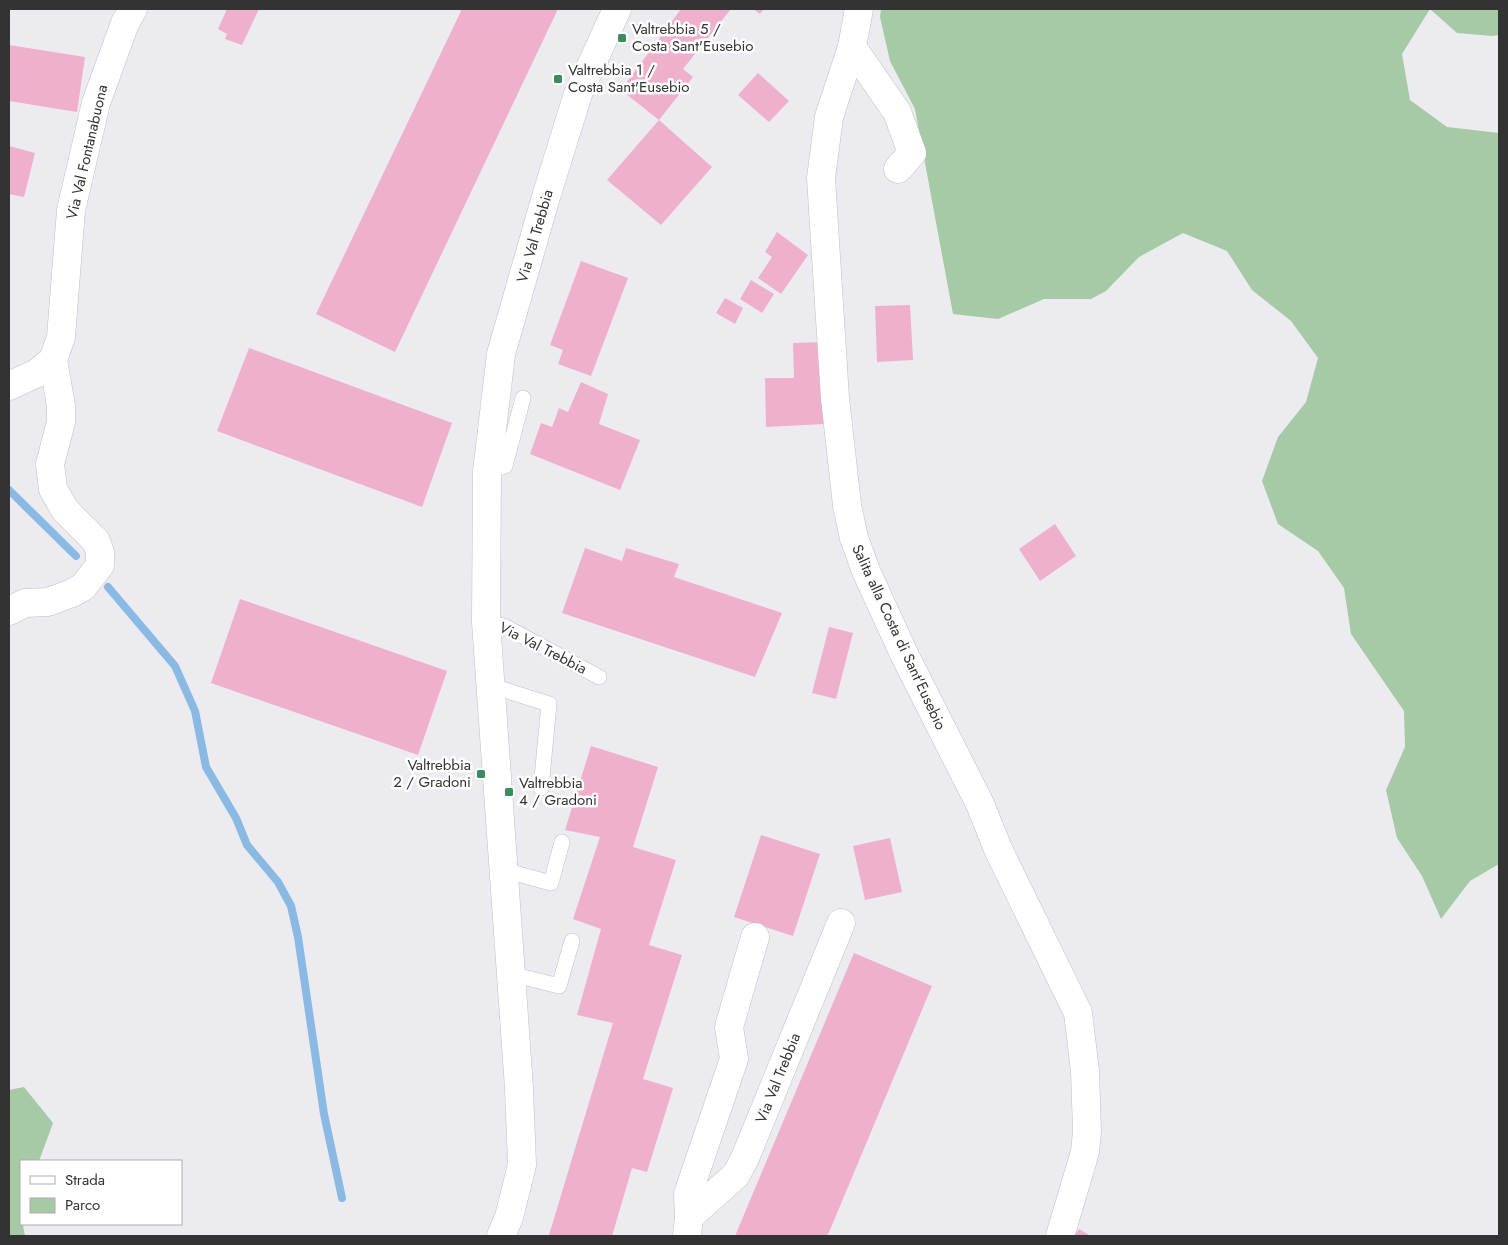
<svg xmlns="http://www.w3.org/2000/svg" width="1508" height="1245" viewBox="0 0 1508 1245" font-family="Jost,sans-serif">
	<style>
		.green { fill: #a5caa5 }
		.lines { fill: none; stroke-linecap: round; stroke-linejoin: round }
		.stream { stroke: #8ab9e4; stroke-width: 8 }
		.building { fill: #efb0cb }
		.lane-casing { stroke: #bfbfc3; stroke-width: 16 }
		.street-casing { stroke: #bfbfc3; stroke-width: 29 }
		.lane { stroke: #fff; stroke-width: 15 }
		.street { stroke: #fff; stroke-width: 28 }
		.poi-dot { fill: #3b8d5e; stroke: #fff; stroke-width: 2 }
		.labels { text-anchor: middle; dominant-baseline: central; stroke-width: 5; stroke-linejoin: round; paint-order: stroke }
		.poi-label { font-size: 15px; fill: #333334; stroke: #fff; text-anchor: start }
		.street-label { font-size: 15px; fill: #333334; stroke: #fff }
	</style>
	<rect width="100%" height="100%" fill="#ececf0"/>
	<g class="green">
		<polygon points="881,9 1499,9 1499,35 1492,36 1457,33 1430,9 1402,54 1410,100 1447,127 1499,133 1499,864 1470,881 1441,919 1422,876 1397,838 1386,790 1405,747 1404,711 1351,634 1344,588 1318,551 1278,524 1262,481 1278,437 1306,402 1318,358 1291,321 1252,290 1227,251 1183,233 1139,257 1106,291 1091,299 1044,299 998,319 953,314 915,109 890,61 880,17"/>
		<polygon points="24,1087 53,1123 39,1161 21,1161 20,1209 25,1236 9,1236 9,1090"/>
	</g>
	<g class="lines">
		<g class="stream">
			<polyline points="9,490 76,556"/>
			<polyline points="108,587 175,666 195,711 206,767 236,818 247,845 278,882 291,906 298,937 324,1114 342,1198"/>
		</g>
	</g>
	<g class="building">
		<polygon points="227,9 259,9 242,45 225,39 227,34 218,29"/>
		<polygon points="462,9 558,9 395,352 316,314"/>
		<polygon points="681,9 731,9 683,69 693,77 659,120 621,90"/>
		<polygon points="753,9 764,9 760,14"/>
		<polygon points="9,45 85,57 77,112 9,101"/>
		<polygon points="758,73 789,101 769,122 738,95"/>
		<polygon points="659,120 712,167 661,225 607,180"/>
		<polygon points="9,146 35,153 24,197 9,194"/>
		<polygon points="777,232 808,255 781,294 758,278 772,257 765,252"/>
		<polygon points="581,261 628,278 591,376 558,364 563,350 550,345"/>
		<polygon points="751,280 774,294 762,313 740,299"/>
		<polygon points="725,298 743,308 735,324 716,313"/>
		<polygon points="910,305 913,360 877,362 875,306"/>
		<polygon points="826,342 824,424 766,427 765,378 794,378 793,343"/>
		<polygon points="249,348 452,423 422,507 217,431"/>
		<polygon points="581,382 608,394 599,424 640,440 620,490 530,454 541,423 552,427 559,408 568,412"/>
		<polygon points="1055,524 1076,556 1040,581 1019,549"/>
		<polygon points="585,548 622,561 626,548 679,564 674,577 782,613 755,677 562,613"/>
		<polygon points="240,599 447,671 418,755 211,683"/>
		<polygon points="829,627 853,633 836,699 812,693"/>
		<polygon points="591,746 658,767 633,847 676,860 649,945 682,955 643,1079 673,1088 647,1172 632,1168 612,1236 553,1236 549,1235 613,1023 577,1015 601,929 573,919 600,837 565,830"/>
		<polygon points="761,835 820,854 793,936 734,917"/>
		<polygon points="890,838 902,892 865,900 853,846"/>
		<polygon points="854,953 932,986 830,1230 827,1236 735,1236"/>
		<polygon points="1079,1229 1091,1236 1074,1236"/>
	</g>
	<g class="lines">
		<g class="lane-casing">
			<g id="lane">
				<polyline points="487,472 505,466 523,398"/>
				<polyline points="486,622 504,626 599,677"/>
				<polyline points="489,685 549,704 541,788"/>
				<polyline points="503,870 551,883 562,842"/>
				<polyline points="511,974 559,986 572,941"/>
			</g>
		</g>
		<g class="street-casing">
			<g id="street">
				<polyline points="859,9 852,47 829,117 821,178 835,398 847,505 854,538 866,571 905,656 980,804 998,849 1078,1013 1085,1071 1087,1131 1085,1152 1060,1236"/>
				<polyline points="852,47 897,112 912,153 898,169"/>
				<polyline points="9,386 37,373 53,360 61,337 71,210 96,103 125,23 133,9"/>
				<polyline points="9,611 25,603 48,602 72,593 83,587 100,565 100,552 96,541 65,510 53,489 50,464 61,422 61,406 53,360"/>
				<polyline points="689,1217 736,1175 745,1158 841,923"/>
				<polyline points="501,1236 509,1217 522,1165 519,1088 486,622 487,472 501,354 545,200 578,94 617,9"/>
				<polyline points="687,1236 689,1217 688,1194 734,1059 729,1027 755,937"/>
			</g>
		</g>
		<use href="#lane" class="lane"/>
		<use href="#street" class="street"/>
	</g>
	<g class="poi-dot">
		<rect x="617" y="33" width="10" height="10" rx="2.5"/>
		<rect x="553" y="74" width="10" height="10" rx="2.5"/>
		<rect x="476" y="769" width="10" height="10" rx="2.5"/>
		<rect x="504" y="787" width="10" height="10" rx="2.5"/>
	</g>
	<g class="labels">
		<g class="poi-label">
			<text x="632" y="29">Valtrebbia 5 /<tspan x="632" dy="17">Costa Sant'Eusebio</tspan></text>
			<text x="568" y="70">Valtrebbia 1 /<tspan x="568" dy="17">Costa Sant'Eusebio</tspan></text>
			<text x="471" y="765" text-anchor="end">Valtrebbia<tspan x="471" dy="17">2 / Gradoni</tspan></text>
			<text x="519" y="783">Valtrebbia<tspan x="519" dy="17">4 / Gradoni</tspan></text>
		</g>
		<g class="street-label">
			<text transform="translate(87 152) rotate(-77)">Via Val Fontanabuona</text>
			<text transform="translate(535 236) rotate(-74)">Via Val Trebbia</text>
			<text transform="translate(899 637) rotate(65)">Salita alla Costa di Sant'Eusebio</text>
			<text transform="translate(543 648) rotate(27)">Via Val Trebbia</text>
			<text transform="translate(778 1078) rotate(-68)">Via Val Trebbia</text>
		</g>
	</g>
	<rect width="1508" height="1245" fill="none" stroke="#333334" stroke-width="20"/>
	<rect x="20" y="1160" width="162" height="65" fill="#ffffff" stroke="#adadae"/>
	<rect x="30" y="1176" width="25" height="8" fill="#ffffff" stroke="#adadae"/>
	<text x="65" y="1185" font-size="15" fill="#333334">Strada</text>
	<rect x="30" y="1198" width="25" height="15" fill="#a5caa5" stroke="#adadae"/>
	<text x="65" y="1210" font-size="15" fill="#333334">Parco</text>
</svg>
